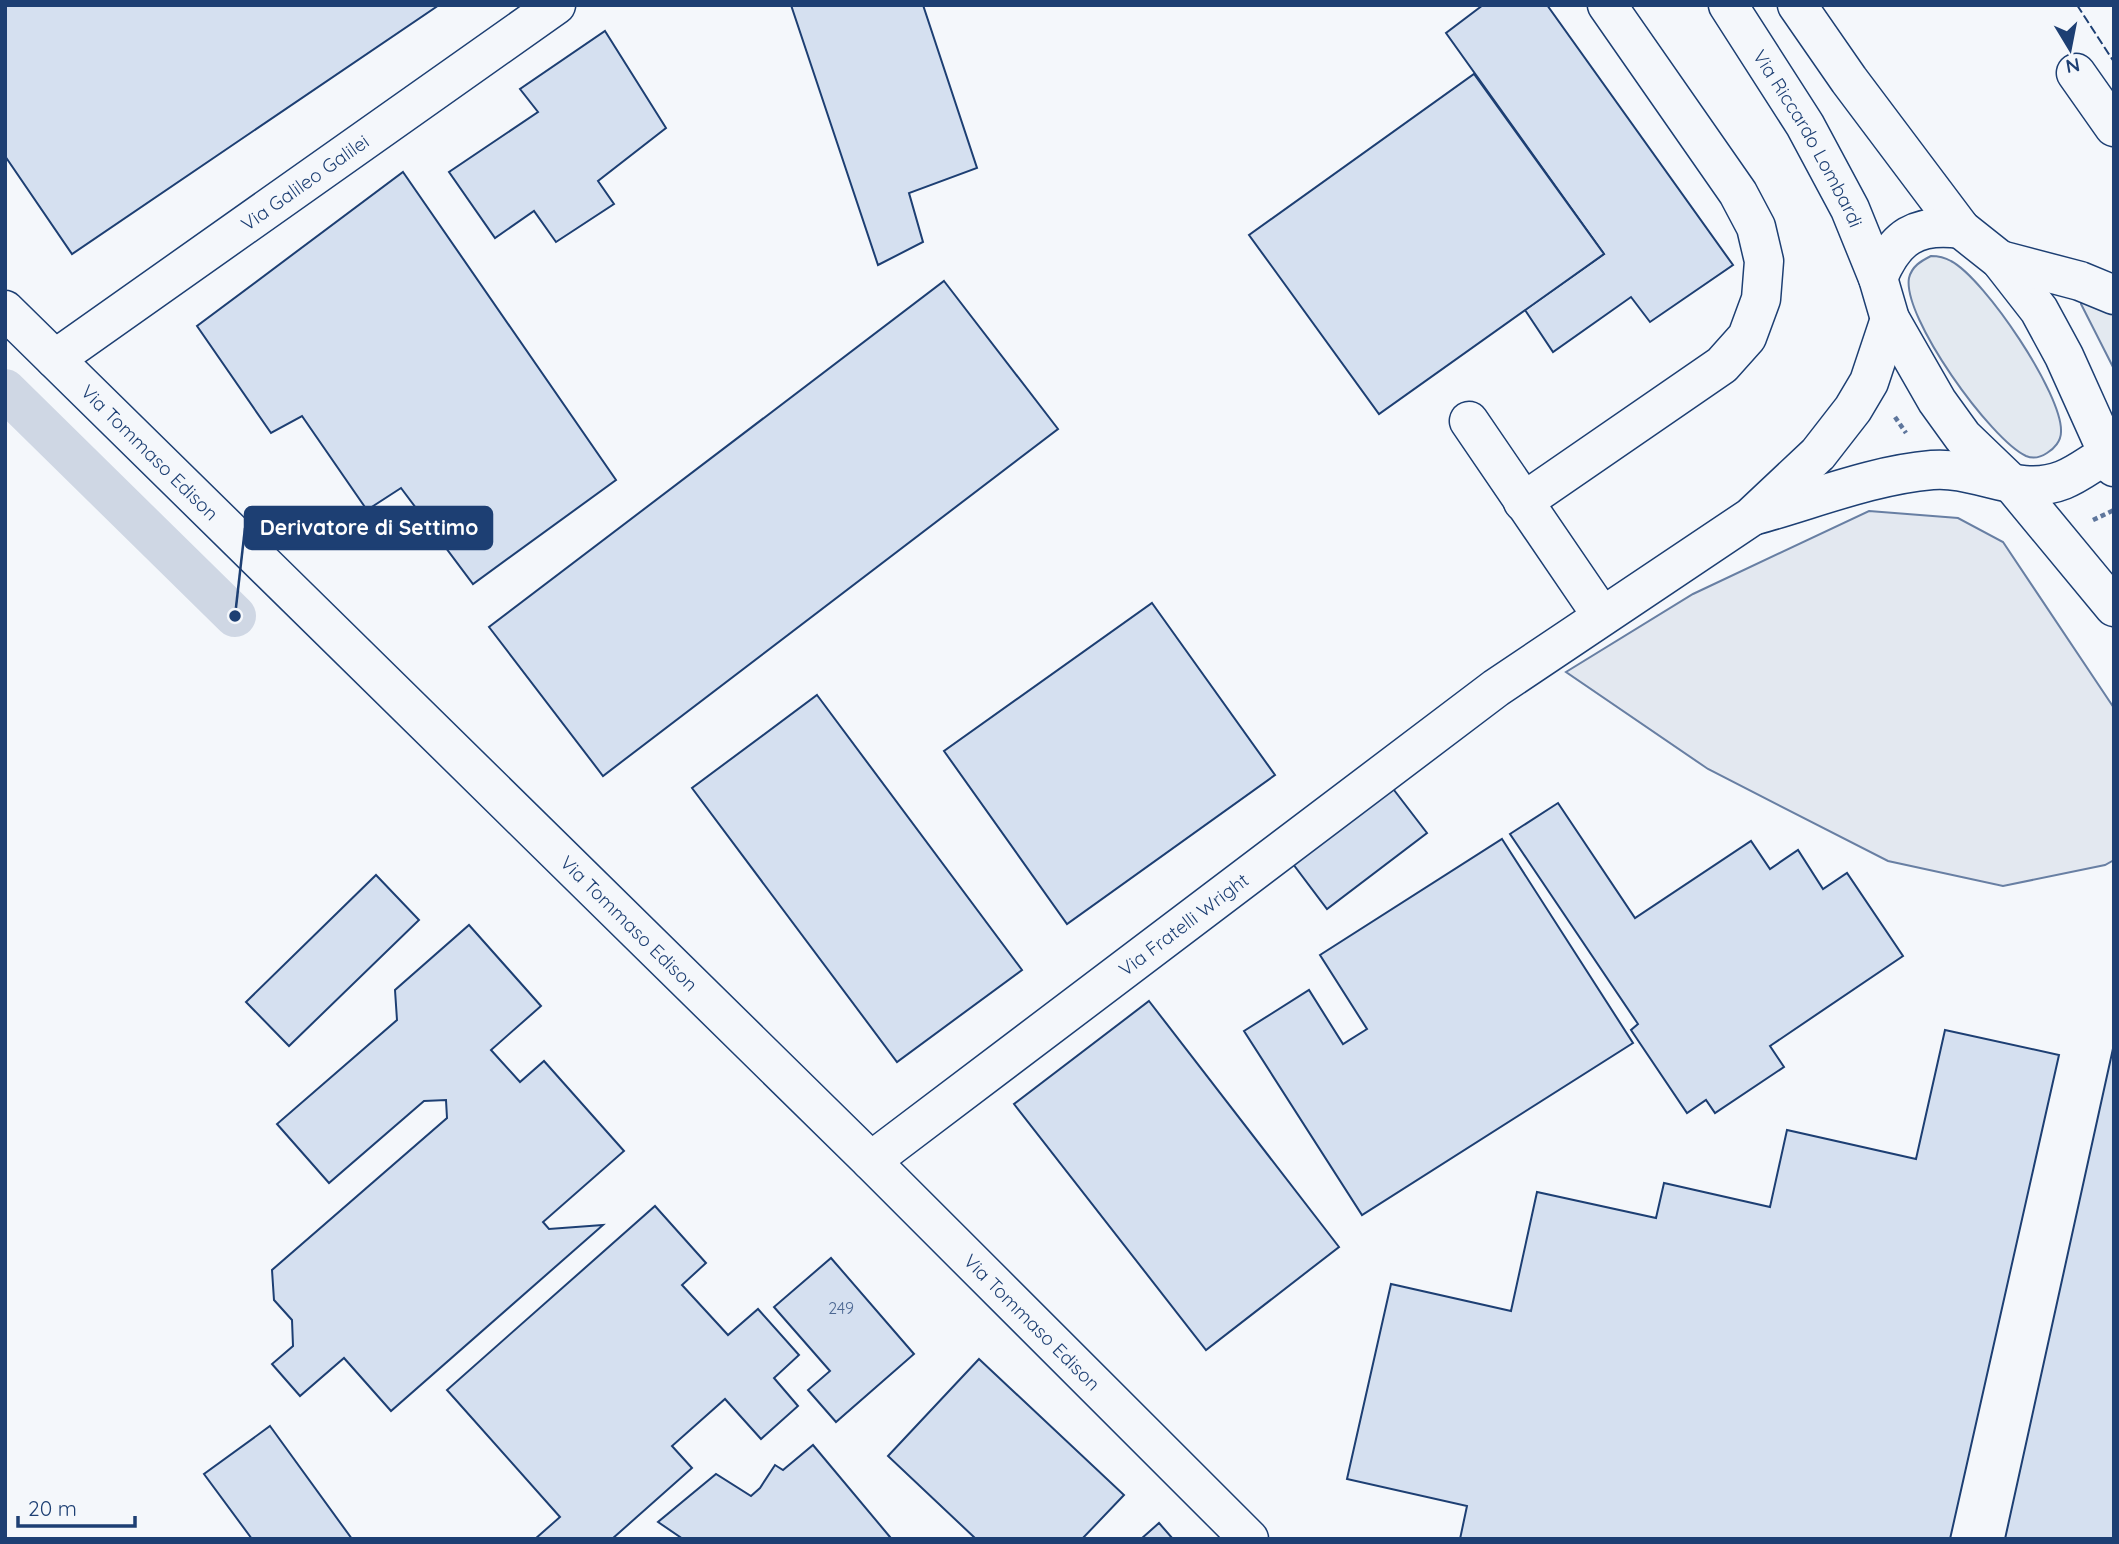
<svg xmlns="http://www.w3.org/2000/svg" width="2119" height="1544" viewBox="0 0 2119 1544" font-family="Quicksand,sans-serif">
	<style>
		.green { fill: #e3e9f0; stroke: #687fa3; stroke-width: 2 }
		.parking { fill: #e3e8f0; stroke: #687fa3; stroke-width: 2 }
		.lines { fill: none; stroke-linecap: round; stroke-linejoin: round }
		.canal { stroke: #cfd7e4; stroke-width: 42 }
		.building { fill: #d5e0f0; stroke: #1d3f73; stroke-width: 2 }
		.minor-casing { stroke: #1d3f73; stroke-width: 41 }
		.path { stroke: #5e769c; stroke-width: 4.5; stroke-dasharray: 5 3.5; stroke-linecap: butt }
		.minor { stroke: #f4f7fb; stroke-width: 38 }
		.fence { stroke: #1d3f73; stroke-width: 2; stroke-dasharray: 9 3.5; stroke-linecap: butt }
		.labels { text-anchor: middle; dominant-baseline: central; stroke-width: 5; stroke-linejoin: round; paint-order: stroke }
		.number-label { font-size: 16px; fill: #4b6792 }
		.street-label { font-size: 19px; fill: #1d3f73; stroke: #f4f7fb }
		.leader { fill: none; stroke: #1d3f73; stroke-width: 2.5 }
		.callout-dot { fill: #1d3f73; stroke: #f4f7fb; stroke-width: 2.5 }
		.callout { fill: #1d3f73; stroke: #1d3f73; stroke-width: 2.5 }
		.callout-label { font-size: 21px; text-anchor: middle; font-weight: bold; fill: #fff }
	</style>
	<rect width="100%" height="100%" fill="#f4f7fb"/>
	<g class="green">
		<path d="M1931,256C1939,256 1944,257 1951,261C1985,279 2063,395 2061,432C2061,441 2054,449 2047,453C2041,457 2033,459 2026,456C1991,440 1902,317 1909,278C1912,266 1921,261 1931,256Z"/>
		<polygon points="2081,301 2114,313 2114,369 2081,304"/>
	</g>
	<polygon class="parking" points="1869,511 1958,518 2003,542 2114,708 2114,860 2105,865 2003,886 1888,861 1708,769 1566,672 1693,594"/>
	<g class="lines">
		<polyline class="canal" points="5,390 235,616"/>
	</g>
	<g class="building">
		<polygon points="5,5 439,5 72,254 5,156"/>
		<polygon points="791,5 923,5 977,168 909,193 923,242 878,265"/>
		<polygon points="1483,5 1547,5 1733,265 1650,322 1631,297 1553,352 1525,310 1604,254 1446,33"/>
		<polygon points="605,31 666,128 598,181 614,204 556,242 534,211 495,238 449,172 538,112 520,89"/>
		<polygon points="1474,74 1604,254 1379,414 1249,235"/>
		<polygon points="403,172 616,480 473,584 401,488 367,510 302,416 271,433 197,326"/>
		<polygon points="944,281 1058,429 603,776 489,627"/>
		<polygon points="1152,603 1275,775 1067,924 944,751"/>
		<polygon points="817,695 1022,970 897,1062 692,788"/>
		<polygon points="1384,777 1427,833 1327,909 1284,852"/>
		<polygon points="1558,803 1635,918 1751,841 1770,869 1798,850 1823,889 1847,873 1903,956 1770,1046 1784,1067 1715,1113 1706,1100 1687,1113 1631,1030 1638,1024 1510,834"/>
		<polygon points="1502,839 1633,1043 1362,1215 1244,1031 1309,990 1343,1044 1367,1029 1320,955"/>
		<polygon points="376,875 419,920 289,1046 246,1002"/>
		<polygon points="469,925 541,1006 491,1050 520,1082 544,1061 624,1151 543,1222 549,1229 603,1225 391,1411 344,1358 300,1396 272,1364 293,1346 292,1320 274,1300 272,1270 447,1118 446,1100 424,1101 329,1183 277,1124 397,1020 395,990"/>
		<polygon points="1149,1001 1339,1247 1206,1350 1014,1104"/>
		<polygon points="1945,1030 2059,1055 1950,1539 1460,1539 1467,1506 1347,1479 1391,1284 1511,1311 1537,1192 1656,1218 1664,1183 1770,1207 1787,1130 1916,1159"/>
		<polygon points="2114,1044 2114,1539 2005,1539"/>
		<polygon points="655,1206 706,1263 682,1285 728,1335 758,1309 799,1355 774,1378 798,1406 761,1439 725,1399 672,1446 692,1468 612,1539 535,1539 560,1517 447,1390"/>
		<polygon points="831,1258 914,1354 836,1422 808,1390 830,1371 774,1307"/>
		<polygon points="979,1359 1124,1495 1082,1539 976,1539 888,1456"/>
		<polygon points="270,1426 352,1539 252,1539 204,1474"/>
		<polygon points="813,1445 890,1537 888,1539 683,1539 658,1522 716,1474 751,1496 760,1488 775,1465 783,1470"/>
		<polygon points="1159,1523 1173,1539 1141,1539"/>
	</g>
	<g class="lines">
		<g class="minor-casing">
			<g id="minor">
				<path id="s1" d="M1728,5L1805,125L1850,209L1878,278L1890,319L1937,401L1963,437L2013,485L2114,607"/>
				<polyline points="1797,5 1849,80 1961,229 2000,260 2039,310 2064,356 2114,467"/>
				<polyline points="2076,73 2114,127"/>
				<polyline points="2000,260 2080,281 2114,295"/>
				<path d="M1878,278C1895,237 1916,223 1961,229"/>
				<path id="s2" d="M5,310L871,1161L1249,1539"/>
				<path id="s3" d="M55,359L556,5"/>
				<polyline points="1469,421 1602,616"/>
				<polyline points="1523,502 1722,365 1747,337 1761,299 1764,261 1756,227 1738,193 1607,5"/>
				<path d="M1756,515C1814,499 1873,475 1932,470C1977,466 2018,498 2063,480C2081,473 2096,459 2114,451"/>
				<path id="s4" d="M871,1161L1496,688L1751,517L1818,454L1853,409L1869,382L1890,319"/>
			</g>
		</g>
		<g class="path">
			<polyline points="1895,417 1906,433"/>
			<polyline points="2093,520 2114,510"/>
		</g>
		<use href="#minor" class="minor"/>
		<polyline class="fence" points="2077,5 2114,62"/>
	</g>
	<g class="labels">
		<g class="number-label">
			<text x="841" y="1308">249</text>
		</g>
		<g class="street-label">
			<text stroke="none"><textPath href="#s1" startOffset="156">Via Riccardo Lombardi</textPath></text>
			<text stroke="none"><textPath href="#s3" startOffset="306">Via Galileo Galilei</textPath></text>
			<text stroke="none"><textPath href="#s2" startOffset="203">Via Tommaso Edison</textPath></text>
			<text stroke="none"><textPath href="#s2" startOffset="875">Via Tommaso Edison</textPath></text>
			<text stroke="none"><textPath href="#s4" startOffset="392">Via Fratelli Wright</textPath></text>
			<text stroke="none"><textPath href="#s2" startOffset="1442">Via Tommaso Edison</textPath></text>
		</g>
	</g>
	<path class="leader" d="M235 616L245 528"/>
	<circle class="callout-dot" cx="235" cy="616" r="7"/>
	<rect class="callout" x="245" y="507" width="247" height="42" rx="7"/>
	<g class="callout-label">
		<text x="369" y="535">Derivatore di Settimo</text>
	</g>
	<rect width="2119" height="1544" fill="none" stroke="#1d3f73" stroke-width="14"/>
	<g transform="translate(2070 49) rotate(170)" stroke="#f4f7fb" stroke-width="5" paint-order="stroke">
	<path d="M0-5L12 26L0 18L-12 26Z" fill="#1d3f73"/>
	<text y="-10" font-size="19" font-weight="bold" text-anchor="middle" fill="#1d3f73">N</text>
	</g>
	<path d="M18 1516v10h117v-10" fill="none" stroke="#1d3f73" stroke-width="3.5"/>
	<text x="28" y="1516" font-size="21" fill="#1d3f73" stroke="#f4f7fb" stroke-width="5" paint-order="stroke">20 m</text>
</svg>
